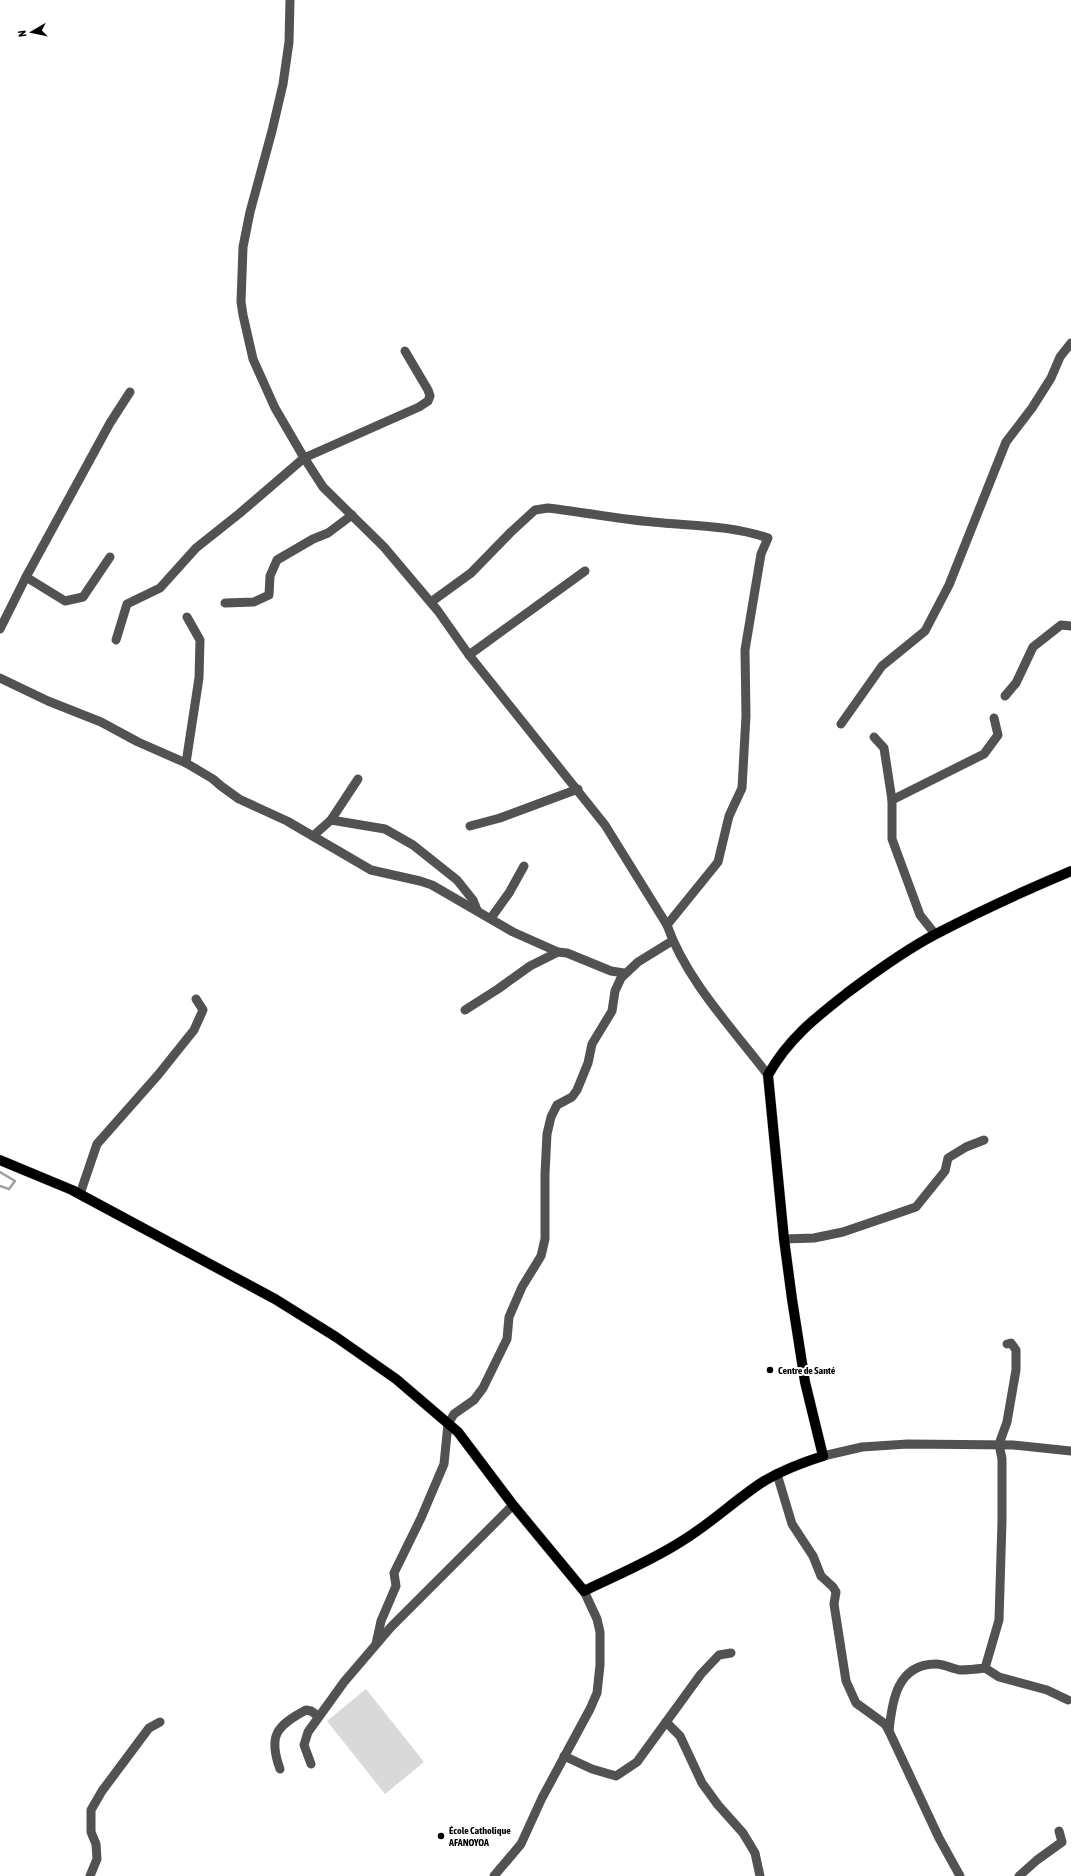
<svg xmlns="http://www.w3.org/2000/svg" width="1071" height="1876" viewBox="0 0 1071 1876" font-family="'Asap Condensed',sans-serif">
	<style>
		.green { fill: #d9d9d9 }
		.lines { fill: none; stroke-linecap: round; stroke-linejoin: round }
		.stream { stroke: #a0a0a0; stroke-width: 2.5 }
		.major-casing { stroke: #dbdbdb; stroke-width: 11 }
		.minor { stroke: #525252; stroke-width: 9 }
		.major { stroke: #000; stroke-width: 10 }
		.poi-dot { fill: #000; stroke: #fff; stroke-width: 1.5 }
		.labels { text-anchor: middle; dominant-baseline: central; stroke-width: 4; stroke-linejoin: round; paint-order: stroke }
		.poi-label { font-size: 10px; font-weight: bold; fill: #000; stroke: #fff; text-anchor: start }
	</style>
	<rect width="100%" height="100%" fill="#fff"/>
	<polygon class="green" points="366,1689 424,1762 385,1794 327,1721"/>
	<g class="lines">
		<polyline class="stream" points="0,1172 15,1181 9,1189 0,1186"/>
		<g class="major-casing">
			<path id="major" d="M0,1160L72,1190L275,1299L336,1337L396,1379L458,1432L513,1505L584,1591C617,1575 651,1561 682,1541C710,1524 734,1501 761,1483C780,1471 801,1463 823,1456L805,1382L792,1299L784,1239L768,1075C788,1039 815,1018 847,993C875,972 905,950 936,934C980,911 1026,890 1071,871"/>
		</g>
		<g class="minor">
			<path d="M290,0L289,42L283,84L272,131L250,212L243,247L241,302L243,315L253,359L275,408L303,456L323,487L384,547L438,611L469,655L605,825L667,925C686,980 733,1029 768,1075"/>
			<polyline points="26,577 65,601 83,597 110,557"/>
			<path d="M431,602L471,573L511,532L535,510L548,508C583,512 618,519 653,522C692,526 730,525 768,538L761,554L745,650L746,716L742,788L729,816L718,862L667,925"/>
			<polyline points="225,603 254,602 269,595 270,576 277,560 313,539 328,533 352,515"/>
			<polyline points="0,629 26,577 110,423 130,392"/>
			<polyline points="116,640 127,604 160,588 196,548 240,513 304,458 419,407 428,401 430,396 428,390 405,351"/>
			<polyline points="469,655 585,571"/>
			<polyline points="0,678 48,701 101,722 138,742 186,763 213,779 221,786 239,799 287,821 371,870 420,881 432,885 513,932 558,952"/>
			<polyline points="1005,696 1016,683 1033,647 1061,625 1071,626"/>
			<polyline points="841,724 882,666 925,631 949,585 1006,442 1032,408 1051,378 1060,357 1071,343"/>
			<polyline points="874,737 884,748 892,800 892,839 920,915 935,934"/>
			<polyline points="186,763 199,678 200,640 187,617"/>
			<polyline points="892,800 984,754 998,735 994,718"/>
			<polyline points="331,820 385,829 413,845 457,880 473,900 477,910"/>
			<polyline points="470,826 500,818 578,789"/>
			<polyline points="313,836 331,820 358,779"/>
			<polyline points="491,918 509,893 524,866"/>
			<polyline points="465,1010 498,989 530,966 558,952 567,953 611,971 624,973"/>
			<polyline points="80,1194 97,1144 158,1075 194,1030 203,1010 196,999"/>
			<polyline points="784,1239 814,1238 843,1232 916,1207 945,1171 948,1158 966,1147 984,1140"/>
			<polyline points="823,1456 862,1447 908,1444 1013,1445 1071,1451"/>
			<polyline points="777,1474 792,1524 813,1556 821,1576 833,1587 836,1592 834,1604 846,1681 856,1703 885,1724 889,1731 939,1838 960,1876"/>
			<polyline points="376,1644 381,1621 396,1586 394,1573 421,1518 444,1464 448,1424 454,1414 474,1400 483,1388 507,1339 509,1317 522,1287 541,1256 545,1239 545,1174 547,1134 551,1117 557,1105 572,1097 577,1090 588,1063 592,1044 612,1011 615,991 621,978 638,962 672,941"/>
			<polyline points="985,1668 999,1677 1047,1690 1068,1700"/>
			<polyline points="666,1722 680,1736 702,1783 718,1805 743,1833 755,1853 760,1876"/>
			<path d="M889,1731C892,1701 897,1664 936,1664C944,1664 952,1669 960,1670C968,1670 977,1669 985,1668L999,1620L1002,1521V1459L999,1444L1007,1422L1016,1370V1350L1011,1343L1007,1344"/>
			<polyline points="564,1756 592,1769 616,1776 637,1762 701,1674 719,1655 731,1653"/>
			<polyline points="311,1764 304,1745 308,1732 344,1682 391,1627 513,1505"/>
			<path d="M280,1769C268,1736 276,1726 306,1710L311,1711L318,1716"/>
			<polyline points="90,1876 97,1859 96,1844 91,1832 91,1810 102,1791 149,1728 160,1722"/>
			<polyline points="494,1876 521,1844 542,1798 590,1709 597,1693 600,1665 600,1632 597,1619 584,1591"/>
			<polyline points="1019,1876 1037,1860 1062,1842 1059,1831"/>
		</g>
		<use href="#major" class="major"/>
	</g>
	<g class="poi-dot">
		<circle cx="770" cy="1370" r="4"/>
		<circle cx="441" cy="1836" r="4"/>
	</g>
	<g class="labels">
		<g class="poi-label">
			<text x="778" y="1370">Centre de Santé</text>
			<text x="449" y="1830">École Catholique<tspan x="449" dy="12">AFANOYOA</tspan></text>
		</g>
	</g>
	<g transform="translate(32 32) rotate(261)" stroke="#ffffff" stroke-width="3" paint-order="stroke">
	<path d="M0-3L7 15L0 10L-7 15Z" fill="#000000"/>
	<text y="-6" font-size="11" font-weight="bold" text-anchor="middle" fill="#000000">N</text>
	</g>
</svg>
